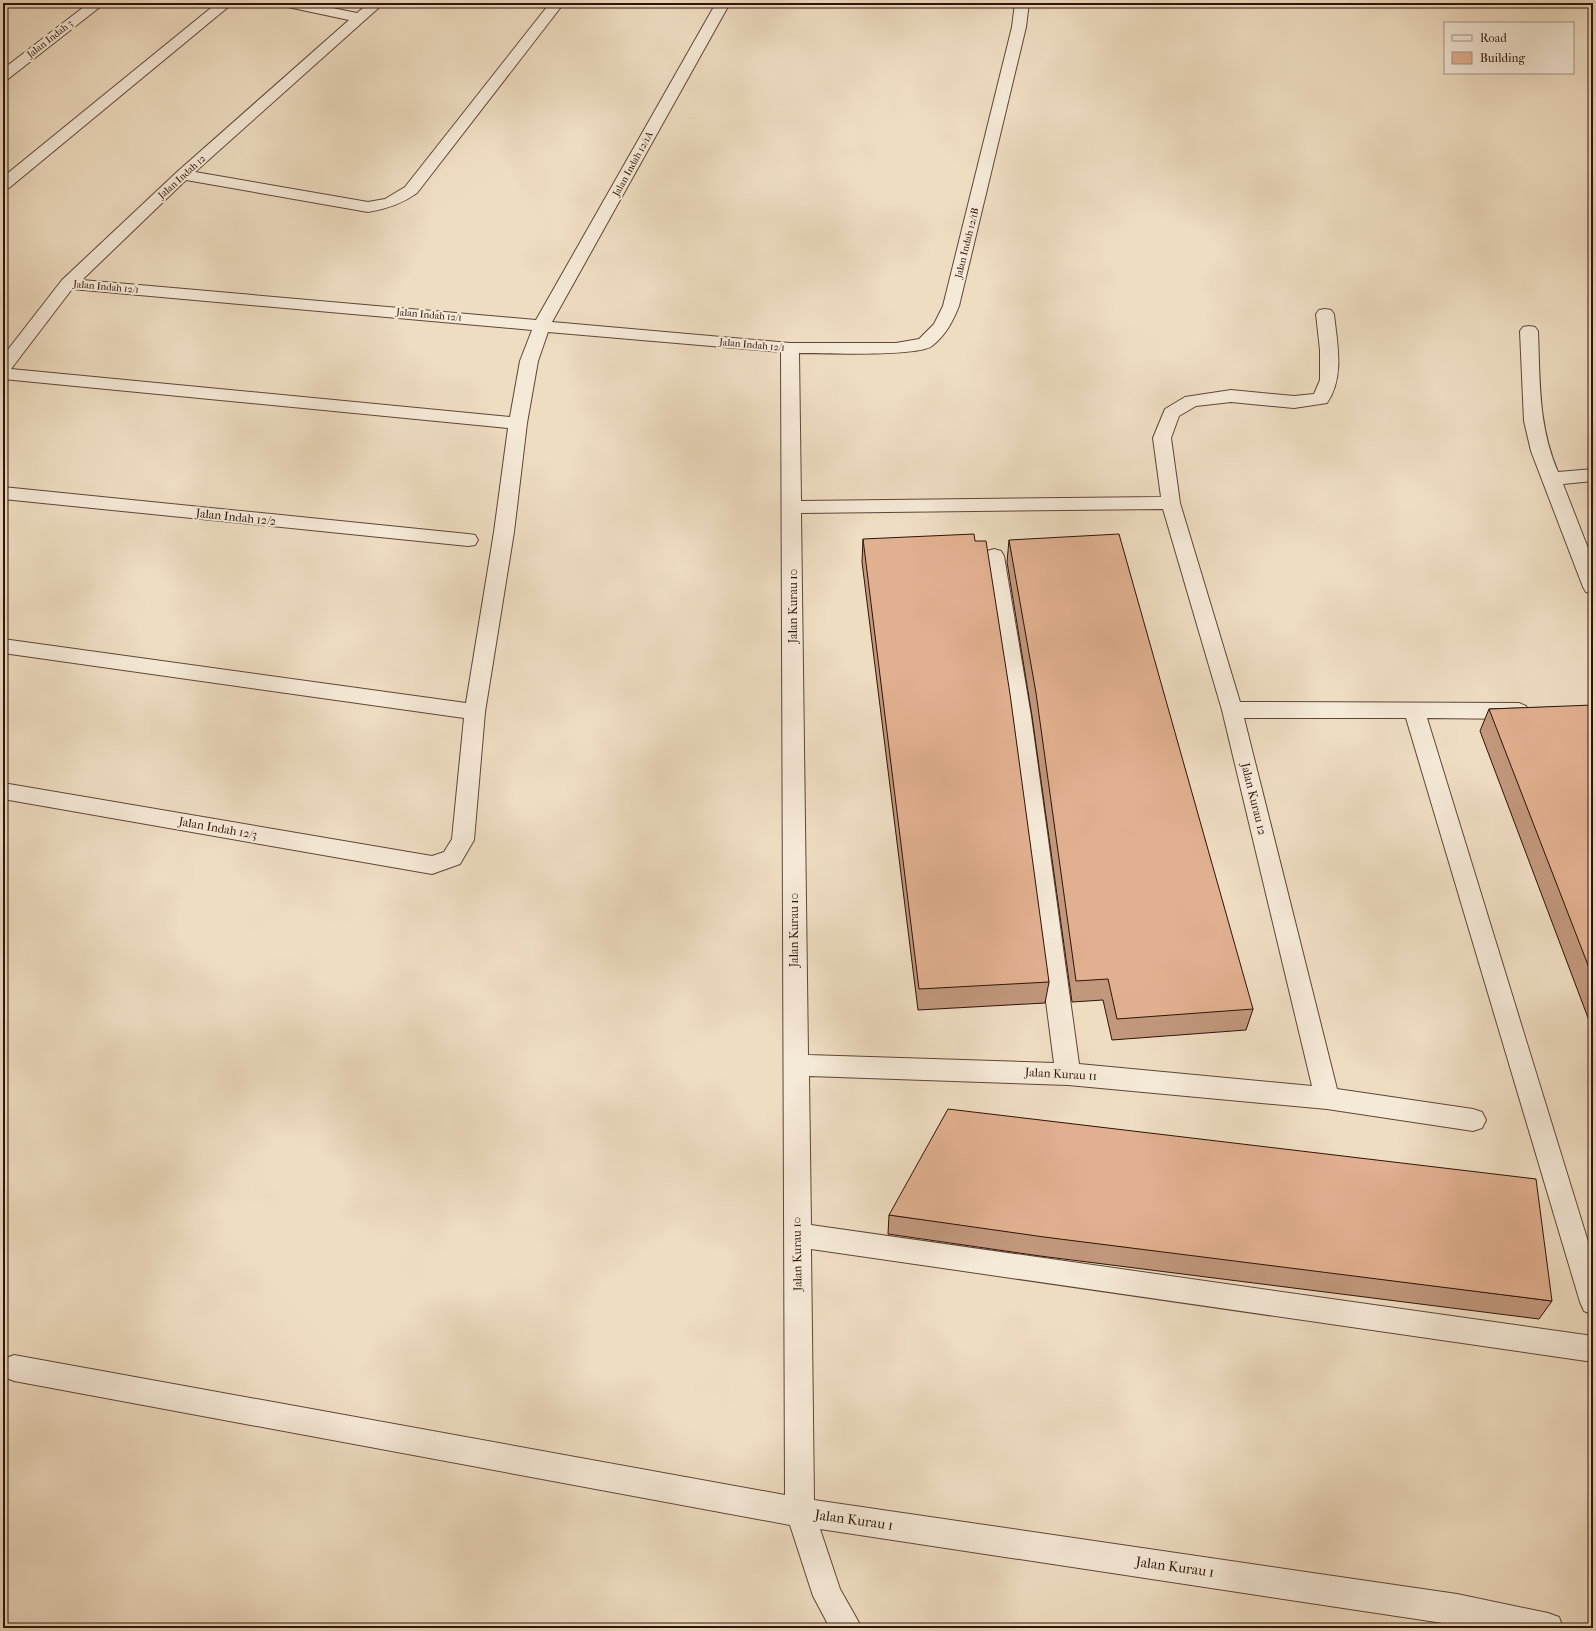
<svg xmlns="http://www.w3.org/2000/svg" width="1596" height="1631" viewBox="0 0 1596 1631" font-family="'IM FELL French Canon',serif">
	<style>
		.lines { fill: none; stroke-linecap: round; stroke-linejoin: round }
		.minor-casing { stroke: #5f4637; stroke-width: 2 }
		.minor { fill: #f5e9d7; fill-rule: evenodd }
		.wall { fill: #c2977c; stroke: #2f1309 }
		.building { fill: #e1b090; stroke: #2f1309 }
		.labels { text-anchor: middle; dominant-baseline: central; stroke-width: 4; stroke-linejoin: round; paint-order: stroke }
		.far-street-label { font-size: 10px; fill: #2f1309; stroke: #f5e9d7 }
		.street-label { font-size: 12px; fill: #2f1309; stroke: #f5e9d7 }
		.near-street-label { font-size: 14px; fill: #2f1309; stroke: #f5e9d7 }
	</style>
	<rect width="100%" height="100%" fill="#efddc2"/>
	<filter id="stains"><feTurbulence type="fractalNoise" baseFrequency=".005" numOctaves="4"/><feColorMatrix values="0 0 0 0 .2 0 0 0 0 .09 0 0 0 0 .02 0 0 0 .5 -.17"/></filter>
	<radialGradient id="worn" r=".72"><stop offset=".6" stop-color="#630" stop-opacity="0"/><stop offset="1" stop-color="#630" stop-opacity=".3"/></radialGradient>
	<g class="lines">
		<g class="minor-casing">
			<g id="minor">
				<polygon points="89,3 105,3 8,79 3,80 3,69"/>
				<polygon points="217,3 233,3 9,188 3,190 3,177"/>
				<path d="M281,3H308L357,13L369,3H384L195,172L368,202L385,199L405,187L550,3H564L417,193C402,204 386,209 368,212L186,180L82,280L536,320L716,3H730L552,322L790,343H896L919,339L934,324L943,306L1012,27L1015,3H1029L1026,27L959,306C953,321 946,335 932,346C917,357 822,353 799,353L801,501L1161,497L1153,438L1165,409L1185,397L1231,390L1294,396L1314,394L1320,380V350L1316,314L1319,310L1325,309L1331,310L1334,314C1337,343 1345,377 1327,403L1294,408L1231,402L1196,406L1179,416L1171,438L1180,503L1240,702L1519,703L1526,706L1529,711L1526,716L1519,719L1427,718L1593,1258V1315L1584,1311L1580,1302L1406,718H1244L1337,1089L1473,1109L1482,1112L1486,1120L1482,1128L1473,1131L1327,1109L1068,1085L809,1076L811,1225L1593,1336V1362L811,1249L814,1500L1457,1594L1548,1613L1559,1617L1563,1628H1476L820,1529L840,1589L862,1628H830L813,1596L790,1525L14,1381L4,1377V1359L14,1355L785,1495L781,352L548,332L538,361L527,423L514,532L485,712L474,840L460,864L432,874L3,799V783L432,856L444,852L452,839L464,718L3,653V639L466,703L494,532L508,428L3,379V356L62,280L177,172L349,20L283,6ZM72,289L532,330L520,361L510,417L11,369ZM1163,509L1222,710L1312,1086L1079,1064L1031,716L1004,556L1001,551L994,549L987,551L984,556L1009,716L1054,1063L808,1055L801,513Z"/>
				<path d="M1529,326L1535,327L1538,331C1540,382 1538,425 1558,472L1593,469V481L1563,484L1593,561V594L1586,592L1583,587L1531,451L1524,421L1520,331L1523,327Z"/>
				<polygon points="3,487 468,534 475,535 478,540 475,545 468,546 3,499"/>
			</g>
		</g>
		<use href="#minor" class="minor"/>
	</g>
	<g class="wall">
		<polygon points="863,539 1049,982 1045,1003 918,1010 862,562"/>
		<polygon points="1009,540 1253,1009 1246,1030 1112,1040 1103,1000 1072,1002 1032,716 1007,562"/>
		<polygon points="1593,706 1593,1031 1480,731 1489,709"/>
		<polygon points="889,1215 1552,1301 1539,1319 1040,1256 888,1234"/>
	</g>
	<g class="building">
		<polygon points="974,534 975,541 986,541 1010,694 1049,982 919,989 863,539"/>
		<polygon points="1119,534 1253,1009 1117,1019 1108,979 1076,981 1036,693 1009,540"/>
		<polygon points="1593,705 1593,978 1489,709"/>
		<polygon points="948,1109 1536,1179 1552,1301 1044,1237 889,1215"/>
	</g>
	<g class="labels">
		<g class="far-street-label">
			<text transform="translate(50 39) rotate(-38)">Jalan Indah 3</text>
			<text transform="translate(633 164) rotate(-61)">Jalan Indah 12/1A</text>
			<text transform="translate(182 177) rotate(-42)">Jalan Indah 12</text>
			<text transform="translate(967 243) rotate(-76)">Jalan Indah 12/1B</text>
			<text transform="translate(106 287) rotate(5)">Jalan Indah 12/1</text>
			<text transform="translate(429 315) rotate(5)">Jalan Indah 12/1</text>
			<text transform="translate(752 345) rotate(5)">Jalan Indah 12/1</text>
		</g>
		<g class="street-label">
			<text transform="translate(236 517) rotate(6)">Jalan Indah 12/2</text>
			<text transform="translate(793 606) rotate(-90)">Jalan Kurau 10</text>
			<text transform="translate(1254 799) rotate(76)">Jalan Kurau 12</text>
			<text transform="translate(218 828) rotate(10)">Jalan Indah 12/3</text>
			<text transform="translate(794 930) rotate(-90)">Jalan Kurau 10</text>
			<text transform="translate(1061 1074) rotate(3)">Jalan Kurau 11</text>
			<text transform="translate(797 1254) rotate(-91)">Jalan Kurau 10</text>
		</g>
		<g class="near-street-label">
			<text transform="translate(854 1520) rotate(8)">Jalan Kurau 1</text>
			<text transform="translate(1175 1567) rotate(8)">Jalan Kurau 1</text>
		</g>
	</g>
	<rect width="1596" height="1631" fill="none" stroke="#efddc2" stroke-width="16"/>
	<rect x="4" y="4" width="1588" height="1623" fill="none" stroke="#2f1309" stroke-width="2"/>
	<rect x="8" y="8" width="1580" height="1615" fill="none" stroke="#2f1309"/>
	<rect x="1444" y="22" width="130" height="52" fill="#f5e9d7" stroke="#a69385"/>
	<rect x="1452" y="35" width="20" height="6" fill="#f5e9d7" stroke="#a69385"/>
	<text x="1480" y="42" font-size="12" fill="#2f1309">Road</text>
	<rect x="1452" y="52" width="20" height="12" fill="#e1b090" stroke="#a69385"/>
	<text x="1480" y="62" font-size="12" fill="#2f1309">Building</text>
	<rect width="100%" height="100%" filter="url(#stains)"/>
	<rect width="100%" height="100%" fill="url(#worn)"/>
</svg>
